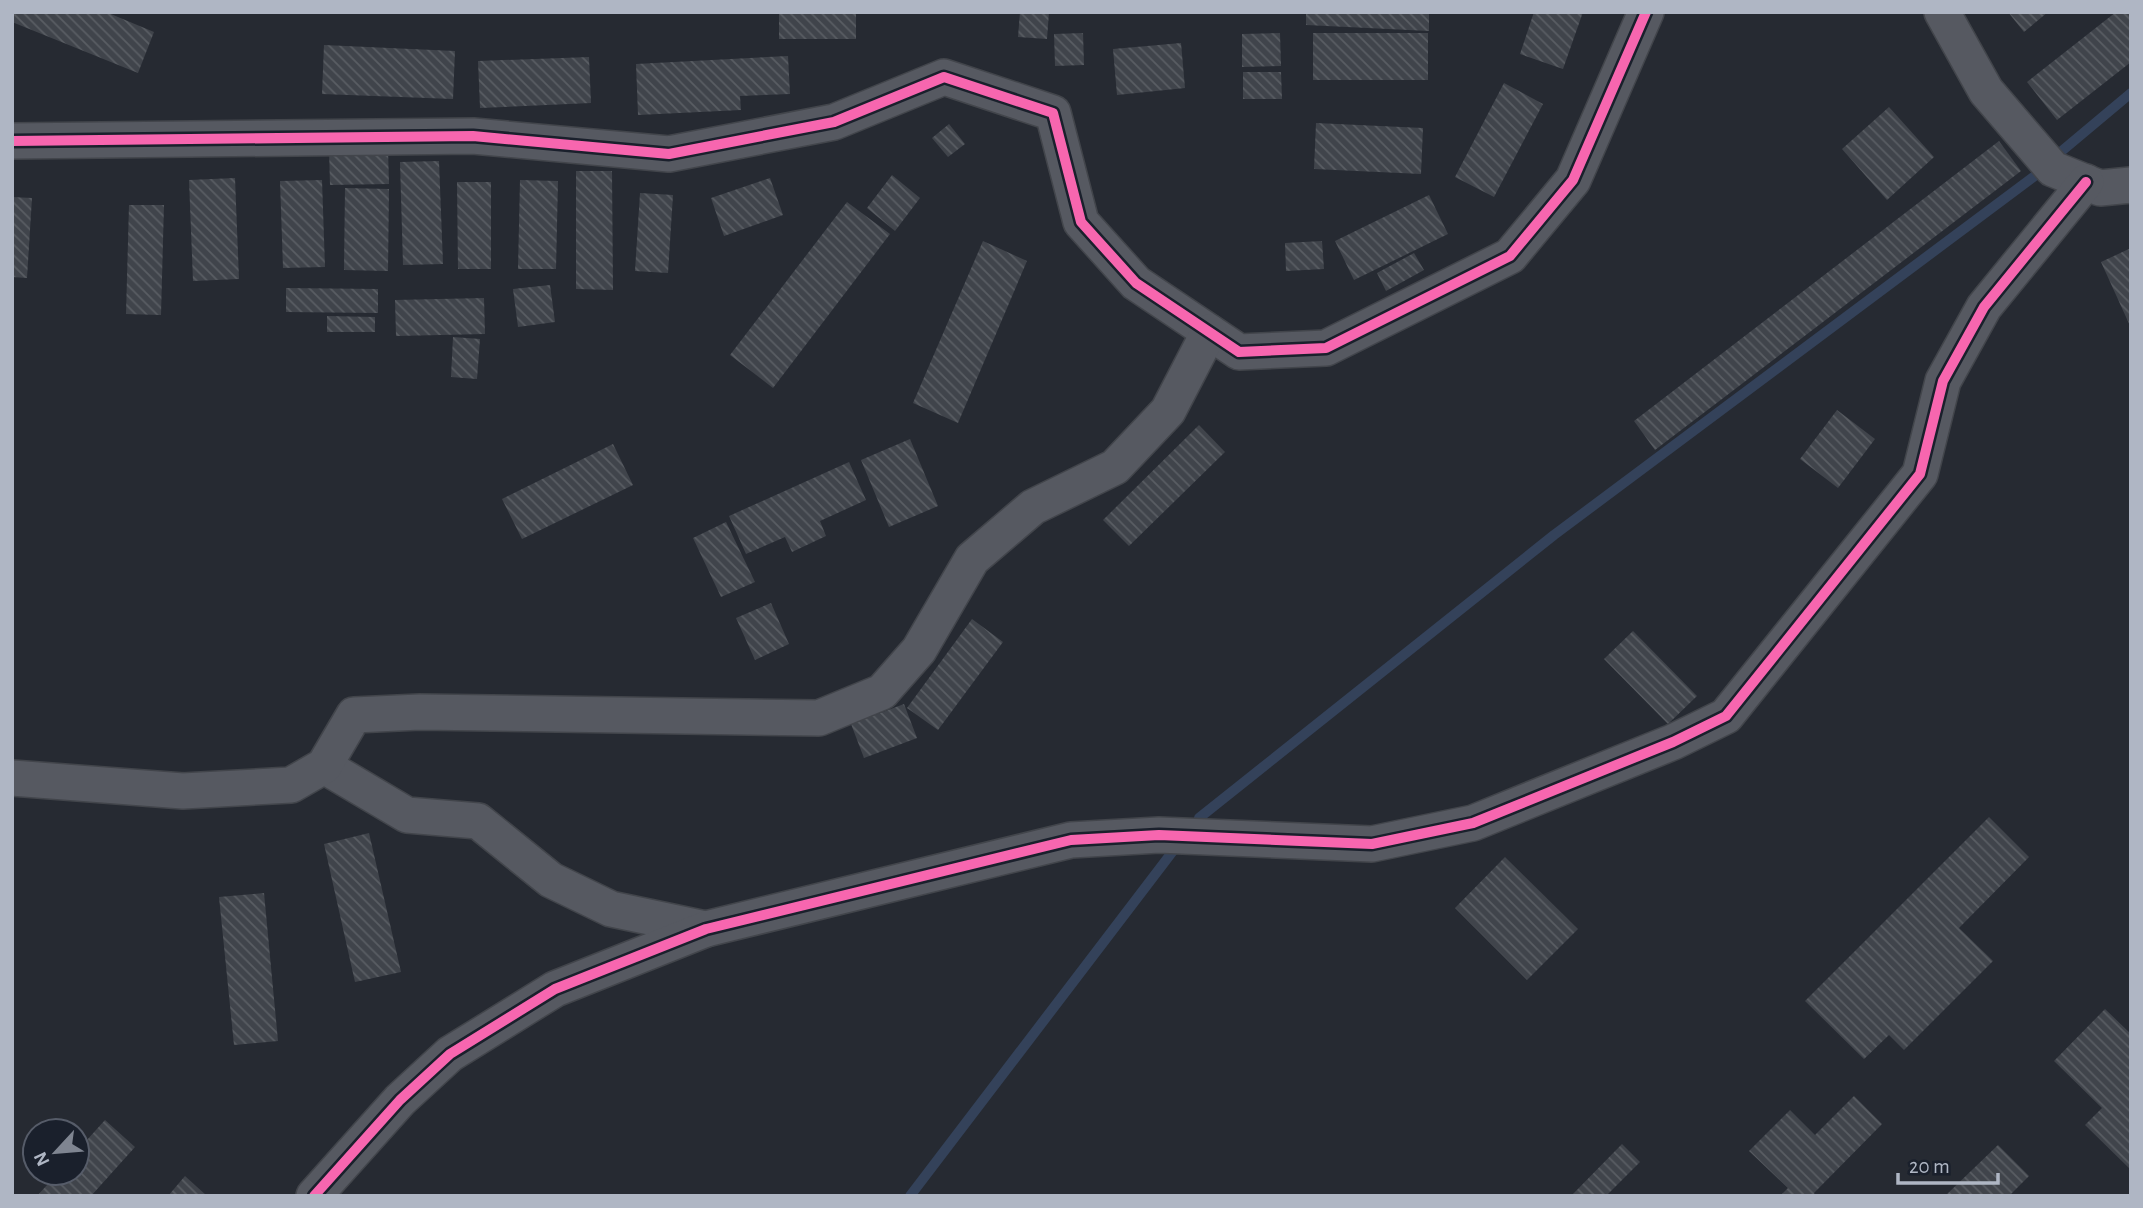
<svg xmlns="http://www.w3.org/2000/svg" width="2143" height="1208" viewBox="0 0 2143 1208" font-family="'Alegreya Sans',sans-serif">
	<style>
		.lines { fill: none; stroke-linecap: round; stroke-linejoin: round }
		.stream { stroke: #34425a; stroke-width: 10 }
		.building { fill: url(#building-back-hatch) }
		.street-casing { stroke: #42454b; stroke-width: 38 }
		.street { stroke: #565961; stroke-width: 35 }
		.cycleway-casing { stroke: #1a202c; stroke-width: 15 }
		.cycleway { stroke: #f766af; stroke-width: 10 }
	</style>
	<defs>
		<pattern id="building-back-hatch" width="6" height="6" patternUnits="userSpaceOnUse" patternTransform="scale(1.75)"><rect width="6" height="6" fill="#40444b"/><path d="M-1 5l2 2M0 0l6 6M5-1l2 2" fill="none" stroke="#595d63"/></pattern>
	</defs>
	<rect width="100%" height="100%" fill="#262a32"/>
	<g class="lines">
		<g class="stream">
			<polyline points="2057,155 2131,93"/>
			<polyline points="1199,818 1554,535 2036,175"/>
			<polyline points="910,1196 1173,851"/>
		</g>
	</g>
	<g class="building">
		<polygon points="12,12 106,12 154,32 138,73 12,22"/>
		<rect x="779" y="12" width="77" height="27"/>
		<polygon points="1020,12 1049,12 1047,39 1018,37"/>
		<polygon points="1306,12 1429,12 1429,31 1306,25"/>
		<polygon points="1534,12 1583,12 1563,69 1520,54"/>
		<polygon points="2008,12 2048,12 2024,32"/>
		<polygon points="2116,12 2131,12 2131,62 2057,120 2027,82"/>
		<polygon points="1083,33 1084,65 1055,66 1054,34"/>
		<polygon points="1280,33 1281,66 1242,67 1242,34"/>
		<rect x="1313" y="33" width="115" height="47"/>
		<polygon points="1181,43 1185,88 1117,95 1113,49"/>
		<polygon points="324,45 455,51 453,99 322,94"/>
		<polygon points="788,56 790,94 740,96 741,110 638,115 636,64"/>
		<polygon points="589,57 591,103 480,108 478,61"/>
		<polygon points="1243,72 1281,72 1282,99 1243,99"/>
		<polygon points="1504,83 1543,104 1494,197 1455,177"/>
		<polygon points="1889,107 1934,157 1887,200 1842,149"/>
		<polygon points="1316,123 1423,128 1421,174 1314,169"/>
		<polygon points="949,124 965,144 948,157 932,138"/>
		<polygon points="1999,141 2021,171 1655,450 1634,421"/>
		<polygon points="329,149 388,149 389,184 330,185"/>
		<polygon points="439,161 443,264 403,265 400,162"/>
		<polygon points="576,171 612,171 613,290 576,289"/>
		<polygon points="892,175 920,198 895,231 867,208"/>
		<polygon points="235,178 239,279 193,281 189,180"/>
		<polygon points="770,178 783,215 724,236 711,198"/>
		<polygon points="322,180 325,267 283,268 280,181"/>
		<polygon points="520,180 558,181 556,269 518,269"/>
		<polygon points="457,182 491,182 491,269 458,269"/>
		<polygon points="345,188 389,189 388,271 344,270"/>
		<polygon points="640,193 673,195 668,273 635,271"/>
		<polygon points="1429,195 1448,234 1354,280 1335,241"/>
		<polygon points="12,197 32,198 27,278 12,277"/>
		<polygon points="847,202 890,234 773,388 730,355"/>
		<polygon points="129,205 164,205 161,315 126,314"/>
		<polygon points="983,241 1027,261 958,423 913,403"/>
		<polygon points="1322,241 1324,269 1286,271 1285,243"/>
		<polygon points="2131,248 2131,328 2101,262"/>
		<polygon points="1414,253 1424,270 1386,291 1377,273"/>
		<polygon points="550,285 555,322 518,327 513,289"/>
		<polygon points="286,288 378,289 378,313 286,312"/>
		<polygon points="484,298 485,334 396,336 395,300"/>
		<polygon points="327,316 375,317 375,332 327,332"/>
		<polygon points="453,337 480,339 477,379 451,377"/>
		<polygon points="1837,410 1875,439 1838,488 1800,459"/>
		<polygon points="1199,425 1225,452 1129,546 1103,520"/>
		<polygon points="910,439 938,506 889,527 861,460"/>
		<polygon points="613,444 633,485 522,539 502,499"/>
		<polygon points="849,462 866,500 820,521 826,536 792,552 785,537 746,554 729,516"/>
		<polygon points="726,522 755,582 721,597 693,538"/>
		<polygon points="771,603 789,644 755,660 736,618"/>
		<polygon points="972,619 1003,642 938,730 907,708"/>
		<polygon points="1633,631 1697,696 1668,724 1604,659"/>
		<polygon points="904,704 917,738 864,758 851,724"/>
		<polygon points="1989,817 2029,857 1959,928 1993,961 1904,1050 1889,1035 1864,1059 1805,1001"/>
		<polygon points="369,833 401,972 355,982 324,844"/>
		<polygon points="1505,857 1578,929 1527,980 1455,908"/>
		<polygon points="264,893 278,1041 234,1045 219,897"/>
		<polygon points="2105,1009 2131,1034 2131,1170 2085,1125 2102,1108 2054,1061"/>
		<polygon points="1854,1096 1882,1124 1814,1193 1816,1196 1780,1196 1788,1188 1749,1151 1790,1110 1815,1135"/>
		<polygon points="105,1120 135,1147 91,1196 37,1196 58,1173 77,1173 77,1151"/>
		<polygon points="1622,1144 1640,1162 1606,1196 1571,1196"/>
		<polygon points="1998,1145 2029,1176 2009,1196 1945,1196"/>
		<polygon points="185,1176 207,1196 168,1196"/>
	</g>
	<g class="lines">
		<g class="street-casing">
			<g id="street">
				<polyline points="1942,12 1986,91 2053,169 2100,188 2131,185"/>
				<polyline points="12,141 473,136 669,154 834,122 944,77 1053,113 1081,222 1136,283 1239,352 1326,348 1510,256 1573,180 1646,12"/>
				<polyline points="324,766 407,815 478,821 551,880 611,909 706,929"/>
				<polyline points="12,778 183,791 291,785 324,766 354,715 420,712 819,718 882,692 919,650 972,559 1033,507 1115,467 1168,411 1209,332"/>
				<polyline points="314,1196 400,1100 450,1054 555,989 706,929 1071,840 1159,835 1372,844 1473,823 1673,742 1726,716 1920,474 1943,381 1984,307 2086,182"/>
			</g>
		</g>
		<use href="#street" class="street"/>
		<g class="cycleway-casing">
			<g id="cycleway">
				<polyline points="12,141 473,136 669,154 834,122 944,77 1053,113 1081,222 1136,283 1239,352 1326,348 1510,256 1573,180 1646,12"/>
				<polyline points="314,1196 400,1100 450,1054 555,989 706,929 1071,840 1159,835 1372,844 1473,823 1673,742 1726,716 1920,474 1943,381 1984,307 2086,182"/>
			</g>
		</g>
		<use href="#cycleway" class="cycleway"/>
	</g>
	<rect width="2143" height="1208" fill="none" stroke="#afb6c4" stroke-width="28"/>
	<g transform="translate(56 1152) rotate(244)"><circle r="33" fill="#1a202c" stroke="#565c69" stroke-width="2"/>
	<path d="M0-5L12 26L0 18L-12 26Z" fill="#7f8591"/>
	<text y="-10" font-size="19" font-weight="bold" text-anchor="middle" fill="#afb6c4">N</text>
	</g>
	<path d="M1898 1173v10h100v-10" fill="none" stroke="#afb6c4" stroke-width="3.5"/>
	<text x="1909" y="1173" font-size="21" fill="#afb6c4" stroke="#1a202c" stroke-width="5" paint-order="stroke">20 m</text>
</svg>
